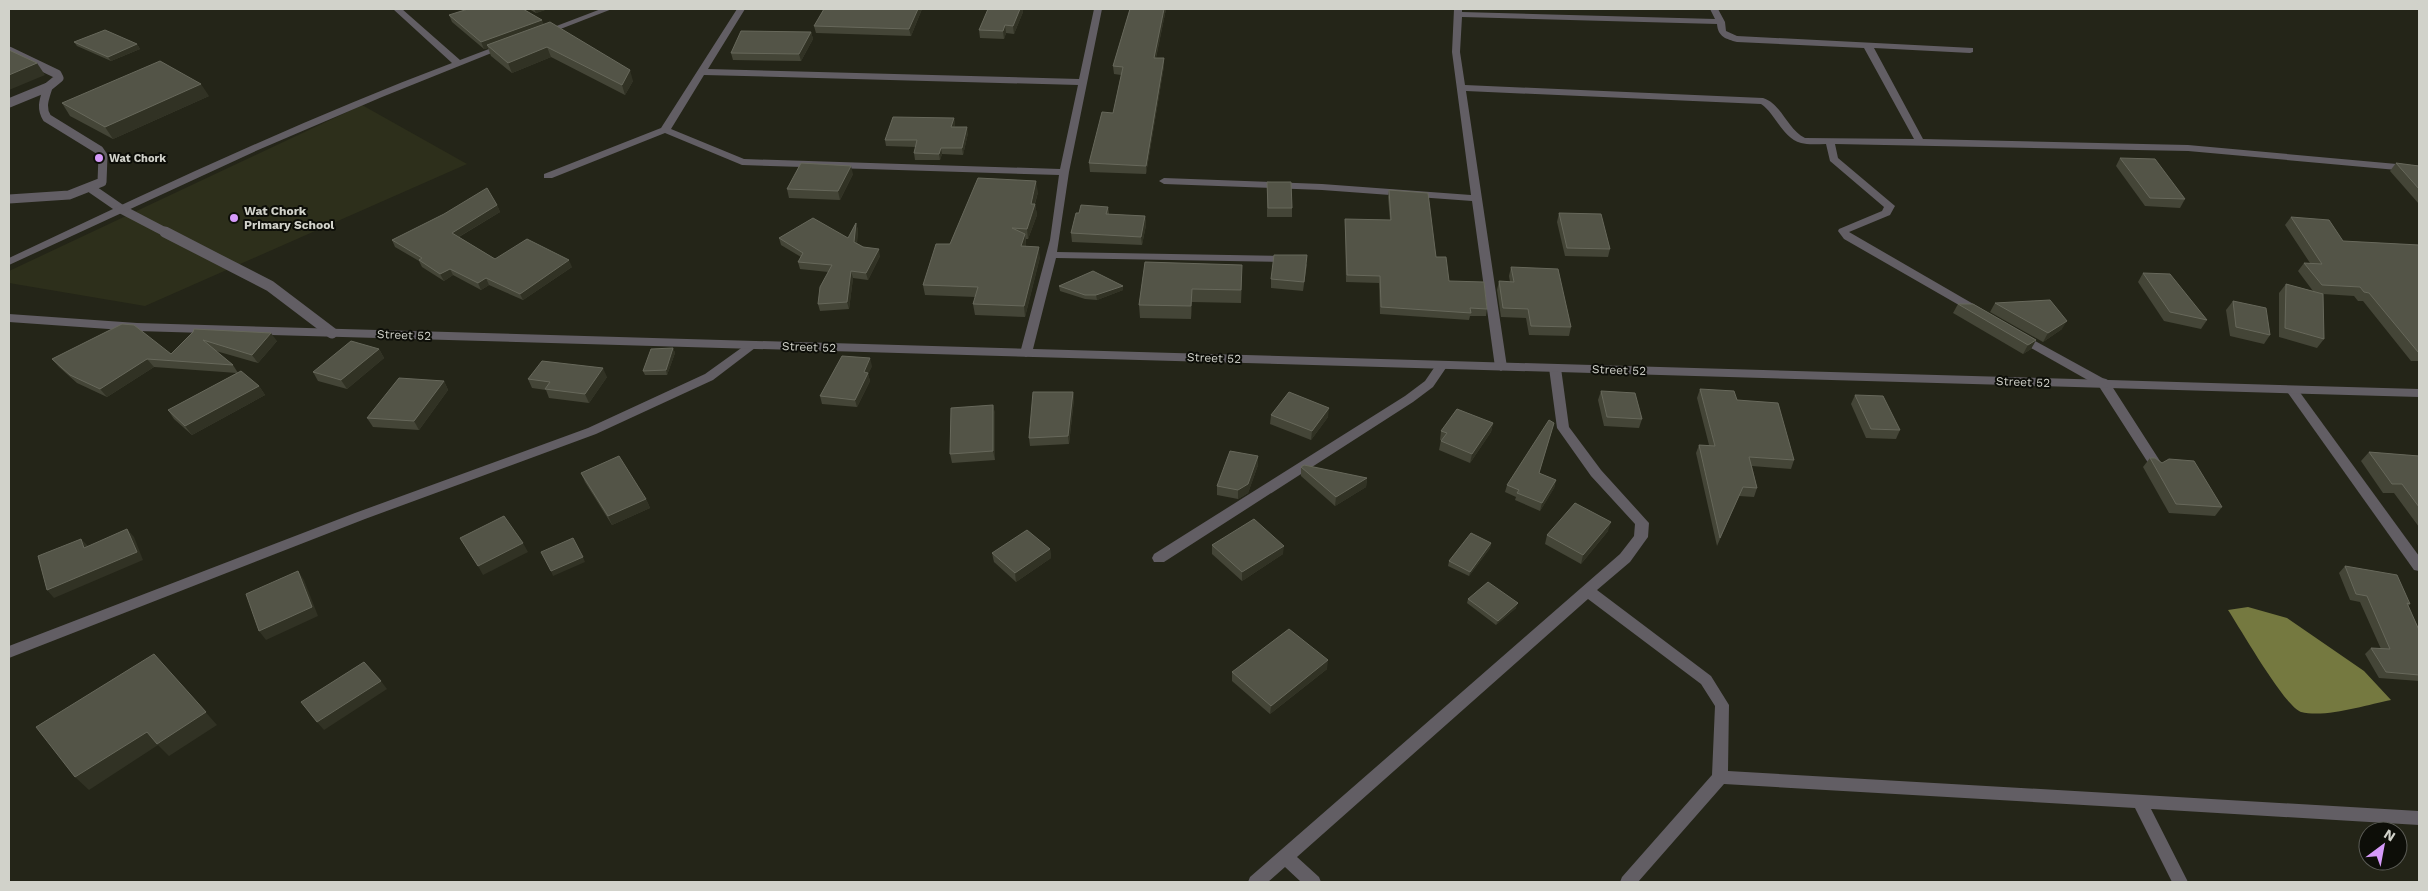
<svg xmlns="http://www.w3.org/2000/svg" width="2428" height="891" viewBox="0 0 2428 891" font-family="'Work Sans',sans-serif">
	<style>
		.built { fill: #2d2f1b }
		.water { fill: #757940 }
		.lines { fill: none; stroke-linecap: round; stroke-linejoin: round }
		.service-far1 { stroke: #625e64; stroke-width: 9 }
		.service { stroke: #625e64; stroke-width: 11 }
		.minor { fill: #625e64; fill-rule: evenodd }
		.tertiary { fill: #625e64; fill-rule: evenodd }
		.wall { fill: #444537 }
		.shaded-wall { fill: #313224 }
		.building { fill: #535447; stroke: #67685b }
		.poi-dot { fill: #d69bfa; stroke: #0d0e08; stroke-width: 2 }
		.labels { text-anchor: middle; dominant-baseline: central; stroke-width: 4; stroke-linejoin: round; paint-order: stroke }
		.far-poi-label { font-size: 11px; font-weight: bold; fill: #d1d2ca; stroke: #0d0e08; text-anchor: start }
		.poi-label { font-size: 12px; font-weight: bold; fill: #d1d2ca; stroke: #0d0e08; text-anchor: start }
		.street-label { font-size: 12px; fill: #d1d2ca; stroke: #0d0e08 }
	</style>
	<rect width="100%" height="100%" fill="#242518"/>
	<polygon class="built" points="362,105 467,164 145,306 9,283 9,271"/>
	<path class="water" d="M2248,607L2287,618L2364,671L2391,700C2366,705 2326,718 2301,712C2285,707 2240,628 2228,610Z"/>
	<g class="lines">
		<g class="service-far1">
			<polyline points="9,51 57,74 59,78 48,87 9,103"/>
			<polyline points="92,189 121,209 167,233"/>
			<path d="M9,199L69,195L102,182L103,156L99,150L47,118C40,107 45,98 48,87"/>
		</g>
		<g class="service">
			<polyline points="165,232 270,286 332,333"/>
			<polyline points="2104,384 2156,465"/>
		</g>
		<g class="minor">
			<path d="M393,9H402L460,60L502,44L509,46L382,97L258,150L9,265V258C155,189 301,120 452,63Z"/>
			<polygon points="601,9 612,9 545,35 538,33"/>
			<path d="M737,9H745L708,69L1079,79L1094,9H1102L1069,172L1057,252L1288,256L1293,259L1288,262L1056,258L1032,353L1026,357L1020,353L1050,240L1059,175L742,165L665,133L552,178H544V174L661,128ZM704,75L1078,85L1060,169L744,159L671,129Z"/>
			<path d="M1454,9H1462V12L1715,19L1710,9H1718L1725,22L1726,31L1737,36L1973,48V52L1970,53L1874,48L1923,139L2188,145L2419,166V172L2188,151L1835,144L1838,158L1895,206L1890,215L1849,232L1982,309L1984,312L1978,316L1844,239L1838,231L1839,229L1882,211L1884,207L1830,161L1826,144C1818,144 1808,145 1801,143C1782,138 1776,114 1761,104L1466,91L1507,367L1501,371L1495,367L1472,201L1322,190L1164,184L1159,181L1164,178L1322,184L1471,195L1452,52ZM1462,17L1717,24C1718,37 1726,39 1737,42L1864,48L1914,139L1805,138C1787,129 1782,104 1763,98L1465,85L1460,52Z"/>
			<polygon points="2019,332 2108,381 2110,384 2104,388 2100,387 2015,339 2013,336"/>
			<polygon points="751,341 757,345 755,348 713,380 596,434 365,519 9,658 9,646 355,513 588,428 705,374"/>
			<polygon points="1442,361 1448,365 1433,387 1413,402 1164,562 1154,562 1152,558 1154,554 1405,396 1425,381 1438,362"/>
			<polygon points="1555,364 1561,368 1569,427 1601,470 1649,523 1648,537 1630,562 1597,590 1711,676 1729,705 1728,771 2419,811 2419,825 2151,809 2188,882 2172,882 2135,808 1724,784 1638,882 1620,882 1622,877 1712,775 1715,706 1701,684 1588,599 1297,857 1319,877 1321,882 1301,882 1285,867 1268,882 1248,882 1250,877 1620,554 1634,536 1635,524 1591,476 1557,428 1549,368"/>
			<polygon points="2292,386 2296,387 2419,556 2419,571 2414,570 2288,393 2286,390 2288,387"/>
		</g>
		<polygon class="tertiary" points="9,314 137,323 2419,389 2419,397 137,331 9,322"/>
	</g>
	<g class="wall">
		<polygon points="529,9 548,9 536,13"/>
		<polygon points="922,9 911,36 816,33 814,26"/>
		<polygon points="988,9 1022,9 1023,12 1014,34 1006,33 1004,39 980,38 979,30"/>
		<polygon points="1130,9 1166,9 1156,58 1164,58 1164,66 1146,174 1090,172 1089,163 1113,113 1121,75 1114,74 1113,66"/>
		<polygon points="449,15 544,24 633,81 625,95 551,57 512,73 491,56 488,48 484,49 452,22"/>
		<polygon points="811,32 813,39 801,61 733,60 731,53"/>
		<polygon points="74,42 137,44 140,49 111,61 77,46"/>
		<polygon points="209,96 113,139 70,116 62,103"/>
		<polygon points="954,118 955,125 954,127 968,133 963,155 942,154 940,160 915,160 914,153 916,147 886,146 885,140"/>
		<polygon points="2120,158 2185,199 2180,208 2145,206 2116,166"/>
		<polygon points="2396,163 2419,166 2419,204 2390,171"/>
		<polygon points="853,174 840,200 789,198 787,189"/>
		<polygon points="1267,182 1292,208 1292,217 1267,217"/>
		<polygon points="1389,190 1436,257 1449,281 1487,309 1486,316 1470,316 1469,320 1380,314 1379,283 1346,282 1345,226 1345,219 1390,220 1388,197"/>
		<polygon points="1038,192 1035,204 1037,215 1028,239 1026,239 1026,246 1040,257 1025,317 975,315 973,304 975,297 925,295 923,285 950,244"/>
		<polygon points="497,205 500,212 459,237 495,259 572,267 523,300 489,285 481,290 453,275 444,281 422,267 419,261 395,247 392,240"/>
		<polygon points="1108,207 1109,214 1145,216 1146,225 1142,245 1072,242 1071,233 1079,213"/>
		<polygon points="1559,213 1610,249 1608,257 1565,256 1557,222"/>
		<polygon points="2291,217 2343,241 2419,245 2419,361 2411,361 2363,301 2358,301 2354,296 2323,294 2324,339 2317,348 2279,337 2279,293 2286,284 2313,291 2298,271 2304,263 2310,263 2285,225"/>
		<polygon points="856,223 858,230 857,243 880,256 868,280 853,278 849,309 820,311 818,304 828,272 800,269 798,262 801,257 781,245 779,238 848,238"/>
		<polygon points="1145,262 1242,278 1241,303 1192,302 1191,319 1140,318 1139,305"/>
		<polygon points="1307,264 1303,291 1271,288 1271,279"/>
		<polygon points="1511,267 1571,327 1569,336 1529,335 1526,318 1501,317 1497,290 1499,281 1510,282 1509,276"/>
		<polygon points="2143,273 2207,320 2201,329 2164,321 2138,282"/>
		<polygon points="1059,286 1123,290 1097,300 1085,299 1060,291"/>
		<polygon points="2233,301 2270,335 2264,344 2230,336 2226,310"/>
		<polygon points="1995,303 2062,329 2043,342 1990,312"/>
		<polygon points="1958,304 2036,340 2031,349 2023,354 1953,313"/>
		<polygon points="193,332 277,341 258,363 216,351 233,365 238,373 259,386 265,395 192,435 174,419 168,410 237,373 154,367 107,397 77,383 59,367 52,359 171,354"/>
		<polygon points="673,348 675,353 667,375 645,375 643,371"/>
		<polygon points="379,349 384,358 347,389 318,381 313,372"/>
		<polygon points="872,366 868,374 870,381 857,407 822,404 820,396"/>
		<polygon points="607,377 589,403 549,398 546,390 532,388 528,379"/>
		<polygon points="444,381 448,390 419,430 373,427 367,418"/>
		<polygon points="1700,389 1737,400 1794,460 1791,469 1752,466 1757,488 1754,497 1739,496 1717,546 1696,453 1699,445 1709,445 1697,398"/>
		<polygon points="1601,391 1642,419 1639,428 1604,426 1598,400"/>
		<polygon points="1073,392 1074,399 1069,444 1030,446 1029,438"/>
		<polygon points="1855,395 1900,430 1896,439 1866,438 1851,404"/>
		<polygon points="993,405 995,414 995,460 952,463 950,454"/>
		<polygon points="1271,415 1328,417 1311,440 1270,424"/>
		<polygon points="1493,423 1491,432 1470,463 1439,450 1441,440 1440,440 1441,431"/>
		<polygon points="1552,430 1539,473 1556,480 1554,488 1540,511 1515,500 1516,497 1505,492 1507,485"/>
		<polygon points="2369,452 2419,456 2419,527 2394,493 2383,493 2361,461"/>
		<polygon points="2150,458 2162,463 2222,507 2215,516 2169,513 2143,467"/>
		<polygon points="1258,465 1248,493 1238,499 1217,495 1217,486"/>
		<polygon points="1301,467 1367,478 1366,487 1335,506 1301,476"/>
		<polygon points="581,473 646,499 650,508 612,525 585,482"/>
		<polygon points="1608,531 1581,564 1545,544 1547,535"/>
		<polygon points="1491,543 1490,548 1469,576 1448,566 1449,561"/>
		<polygon points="1212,545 1283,554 1242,581 1212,554"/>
		<polygon points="1050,549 1051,558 1016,582 994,562 992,553"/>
		<polygon points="2345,566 2410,604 2408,606 2419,630 2419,681 2379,678 2365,654 2371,648 2381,649 2360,602 2350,600 2339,573"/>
		<polygon points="1468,599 1516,608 1496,625 1467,603"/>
		<polygon points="1327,669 1270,714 1232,681 1232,672"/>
	</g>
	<g class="shaded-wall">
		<polygon points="534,9 548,9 536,13"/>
		<polygon points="918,9 922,9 911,36 909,29"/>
		<polygon points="1020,9 1022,9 1023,12 1014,34 1013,26"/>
		<polygon points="1164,9 1166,9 1154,66 1154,58"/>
		<polygon points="542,20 545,27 487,45 488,48 484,49 481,42"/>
		<polygon points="1005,25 1006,33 1004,39 1003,31"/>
		<polygon points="811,32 813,39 801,61 799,54"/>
		<polygon points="137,44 140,49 111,61 108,57"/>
		<polygon points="547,47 551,57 512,73 508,63"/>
		<polygon points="1164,58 1164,66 1146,174 1146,166"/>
		<polygon points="37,63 45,75 9,90 9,75"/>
		<polygon points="630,70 633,81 625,95 622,85"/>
		<polygon points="201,84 209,96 113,139 105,127"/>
		<polygon points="954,118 955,125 952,133 951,127"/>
		<polygon points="967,127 968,133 963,155 962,148"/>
		<polygon points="941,148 942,154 940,160 939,154"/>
		<polygon points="851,166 853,174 840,200 838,191"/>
		<polygon points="1036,181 1038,192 1032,213 1035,204 1037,215 1028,239 1027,229 1031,204"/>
		<polygon points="497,205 500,212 455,239 452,233"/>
		<polygon points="1145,216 1146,225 1142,245 1141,237"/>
		<polygon points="856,223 858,230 856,249 854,242"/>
		<polygon points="1025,234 1026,245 1022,257 1021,246"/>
		<polygon points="1039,247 1040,257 1025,317 1024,306"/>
		<polygon points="879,249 880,256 868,280 866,273"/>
		<polygon points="569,260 572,267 523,300 520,294"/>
		<polygon points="450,269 453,275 444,281 440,274"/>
		<polygon points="851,271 853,278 849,309 847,302"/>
		<polygon points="486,278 489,285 481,290 478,283"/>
		<polygon points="1123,286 1123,290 1097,300 1096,295"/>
		<polygon points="1192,289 1192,302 1191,319 1191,306"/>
		<polygon points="2067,321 2062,329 2043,342 2048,333"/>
		<polygon points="271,333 277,341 258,363 252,355"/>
		<polygon points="2036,340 2031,349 2023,354 2028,345"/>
		<polygon points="673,348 675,353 667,375 666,370"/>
		<polygon points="379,349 384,358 347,389 341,380"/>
		<polygon points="870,358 872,366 868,374 870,381 857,407 855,400 864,372"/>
		<polygon points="147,359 154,367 107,397 100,389"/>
		<polygon points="603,368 607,377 589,403 585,394"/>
		<polygon points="444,381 448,390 419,430 414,421"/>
		<polygon points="259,386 265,395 192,435 185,426"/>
		<polygon points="1073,392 1074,399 1069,444 1068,436"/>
		<polygon points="993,405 995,414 995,460 993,451"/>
		<polygon points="1329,408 1328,417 1311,440 1312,431"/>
		<polygon points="1493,423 1491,432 1470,463 1472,454"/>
		<polygon points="1258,456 1258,465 1248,493 1238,499 1238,490"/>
		<polygon points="1367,478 1366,487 1335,506 1336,497"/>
		<polygon points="1556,480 1554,488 1540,511 1542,503"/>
		<polygon points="646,499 650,508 612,525 608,516"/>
		<polygon points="1611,522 1608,531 1581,564 1583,555"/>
		<polygon points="127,529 134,537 143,560 54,598 47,590"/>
		<polygon points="81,539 88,546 84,548"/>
		<polygon points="523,543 528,552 483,575 478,566"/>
		<polygon points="1491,543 1490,548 1469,576 1470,572"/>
		<polygon points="1284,546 1283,554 1242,581 1242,572"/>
		<polygon points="1050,549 1051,558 1016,582 1015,573"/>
		<polygon points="583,557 585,562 553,576 551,571"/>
		<polygon points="298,571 304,580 318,616 266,640 259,631"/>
		<polygon points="1518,603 1516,608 1496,625 1498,621"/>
		<polygon points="154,654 217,725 169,756 158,745 89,790 75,777"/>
		<polygon points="1328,660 1327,669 1270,714 1271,706"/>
		<polygon points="381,681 387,689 324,730 317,722"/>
	</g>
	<g class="building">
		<polygon points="468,9 523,9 542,20 481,42 449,15"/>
		<polygon points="824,9 918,9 909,29 814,26"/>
		<polygon points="988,9 1020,9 1013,26 1005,25 1003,31 979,30"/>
		<polygon points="1130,9 1164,9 1154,58 1164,58 1146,166 1089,163 1102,112 1113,113 1123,67 1113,66"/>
		<polygon points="550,22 630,70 622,85 547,47 508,63 487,45"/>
		<polygon points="105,30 137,44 108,57 74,42"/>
		<polygon points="741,31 811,32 799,54 731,53"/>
		<polygon points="9,50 37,63 9,75"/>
		<polygon points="160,61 201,84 105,127 62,103"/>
		<polygon points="893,117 954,118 951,127 967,127 962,148 941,148 939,154 914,153 917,140 885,140"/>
		<polygon points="2120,158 2155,159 2185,199 2150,198"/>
		<polygon points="801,163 851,166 838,191 787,189"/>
		<polygon points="2396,163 2419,166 2419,189"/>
		<polygon points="978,178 1036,181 1031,204 1035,204 1027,229 1012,228 1025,234 1021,246 1039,247 1024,306 973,304 978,287 923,285 936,244 950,244"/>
		<polygon points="1267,182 1291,182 1292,208 1268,208"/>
		<polygon points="487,188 497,205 452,233 495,259 527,239 569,260 520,294 486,278 478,283 450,269 440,274 419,260 422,258 392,240 444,214"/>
		<polygon points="1389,190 1428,193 1436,257 1446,257 1449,281 1484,282 1487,309 1470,308 1471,313 1381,307 1380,276 1347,275 1345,219 1391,220"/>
		<polygon points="1081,205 1108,207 1106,214 1145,216 1141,237 1071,233 1076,213 1079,213"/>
		<polygon points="1559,213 1601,214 1610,249 1567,248"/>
		<polygon points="2291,217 2329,220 2343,241 2419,245 2419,352 2418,352 2369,293 2364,292 2360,287 2322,285 2304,263 2322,264"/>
		<polygon points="813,218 848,238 856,223 854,242 863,247 879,249 866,273 851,271 847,302 818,304 820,287 832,265 798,262 803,253 779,238"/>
		<polygon points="1274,255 1307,255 1304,282 1271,279"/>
		<polygon points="1145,262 1242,265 1241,290 1192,289 1191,306 1139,305"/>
		<polygon points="1511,267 1558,269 1571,327 1531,326 1528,309 1503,308 1499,281 1514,282"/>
		<polygon points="1093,271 1123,286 1096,295 1085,295 1059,286"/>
		<polygon points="2143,273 2170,274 2207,320 2170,312"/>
		<polygon points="2286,284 2323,294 2324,339 2285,328"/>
		<polygon points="2050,300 2067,321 2048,333 1995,303"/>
		<polygon points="2233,301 2266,308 2270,335 2236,327"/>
		<polygon points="1958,304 1973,304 2036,340 2028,345"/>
		<polygon points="122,324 134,325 171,354 193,332 194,329 271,333 252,355 203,340 233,365 147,359 100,389 70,375 52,359"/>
		<polygon points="351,341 379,349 341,380 313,372"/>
		<polygon points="673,348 666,370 643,371 651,349"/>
		<polygon points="842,356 870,358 864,372 868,373 855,400 820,396"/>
		<polygon points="542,361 603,368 585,394 545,389 550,382 528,379"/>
		<polygon points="241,371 259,386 185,426 168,410"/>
		<polygon points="399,378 444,381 414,421 367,418"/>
		<polygon points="1700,389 1734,391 1737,400 1778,403 1794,460 1749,457 1757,488 1743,487 1720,538 1699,445 1715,446"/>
		<polygon points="1601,391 1635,393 1642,419 1607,417"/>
		<polygon points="1033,392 1073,392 1068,436 1029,438"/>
		<polygon points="1289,392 1329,408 1312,431 1271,415"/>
		<polygon points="1855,395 1883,396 1900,430 1871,429"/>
		<polygon points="993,405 993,451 950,454 951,408"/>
		<polygon points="1457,409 1493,423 1472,454 1441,441 1447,433 1441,431"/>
		<polygon points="1549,420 1554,423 1539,473 1556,480 1542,503 1517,493 1519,490 1507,485"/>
		<polygon points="1230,451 1258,456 1248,484 1238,490 1217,486"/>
		<polygon points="2369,452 2419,456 2419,507 2402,484 2392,484"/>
		<polygon points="619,456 646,499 608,516 581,473"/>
		<polygon points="2150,458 2155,458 2162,463 2169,459 2194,461 2222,507 2176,504"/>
		<polygon points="1304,465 1367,478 1336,497 1301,467"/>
		<polygon points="1575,503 1611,522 1583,555 1547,535"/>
		<polygon points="504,516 523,543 478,566 460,538"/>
		<polygon points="1254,519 1284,546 1242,572 1212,545"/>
		<polygon points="127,529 137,552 47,590 38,556 81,539 84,548"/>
		<polygon points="1027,530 1050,549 1015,573 992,553"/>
		<polygon points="1471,533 1491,543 1470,572 1449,561"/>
		<polygon points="573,538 583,557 551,571 541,552"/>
		<polygon points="2345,566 2397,575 2410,604 2407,603 2419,630 2419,675 2386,672 2371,648 2390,649 2367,596 2356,594"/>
		<polygon points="298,571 312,607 259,631 246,594"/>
		<polygon points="1488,582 1518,603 1498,621 1468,599"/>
		<polygon points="1289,629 1328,660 1271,706 1232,672"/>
		<polygon points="154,654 206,712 157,744 147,732 75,777 36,727"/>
		<polygon points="364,662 381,681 317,722 301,702"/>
	</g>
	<g class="poi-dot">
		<circle cx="99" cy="158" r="5"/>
		<circle cx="234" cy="218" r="5"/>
	</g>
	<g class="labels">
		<g class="far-poi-label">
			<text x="109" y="158">Wat Chork</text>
		</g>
		<g class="poi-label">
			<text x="244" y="211">Wat Chork<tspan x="244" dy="14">Primary School</tspan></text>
		</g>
		<g class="street-label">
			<text transform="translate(404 335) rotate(2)">Street 52</text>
			<text transform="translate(809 347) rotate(2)">Street 52</text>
			<text transform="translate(1214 358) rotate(2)">Street 52</text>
			<text transform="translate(1619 370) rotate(2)">Street 52</text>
			<text transform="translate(2023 382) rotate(2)">Street 52</text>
		</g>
	</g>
	<rect width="2428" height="891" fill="none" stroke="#d1d2ca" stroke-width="20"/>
	<g transform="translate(2383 846) rotate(32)"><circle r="24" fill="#0d0e08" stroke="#5b5c56"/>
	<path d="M0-4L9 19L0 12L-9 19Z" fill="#d69bfa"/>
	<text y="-8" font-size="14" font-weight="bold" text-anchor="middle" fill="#d1d2ca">N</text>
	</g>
</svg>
